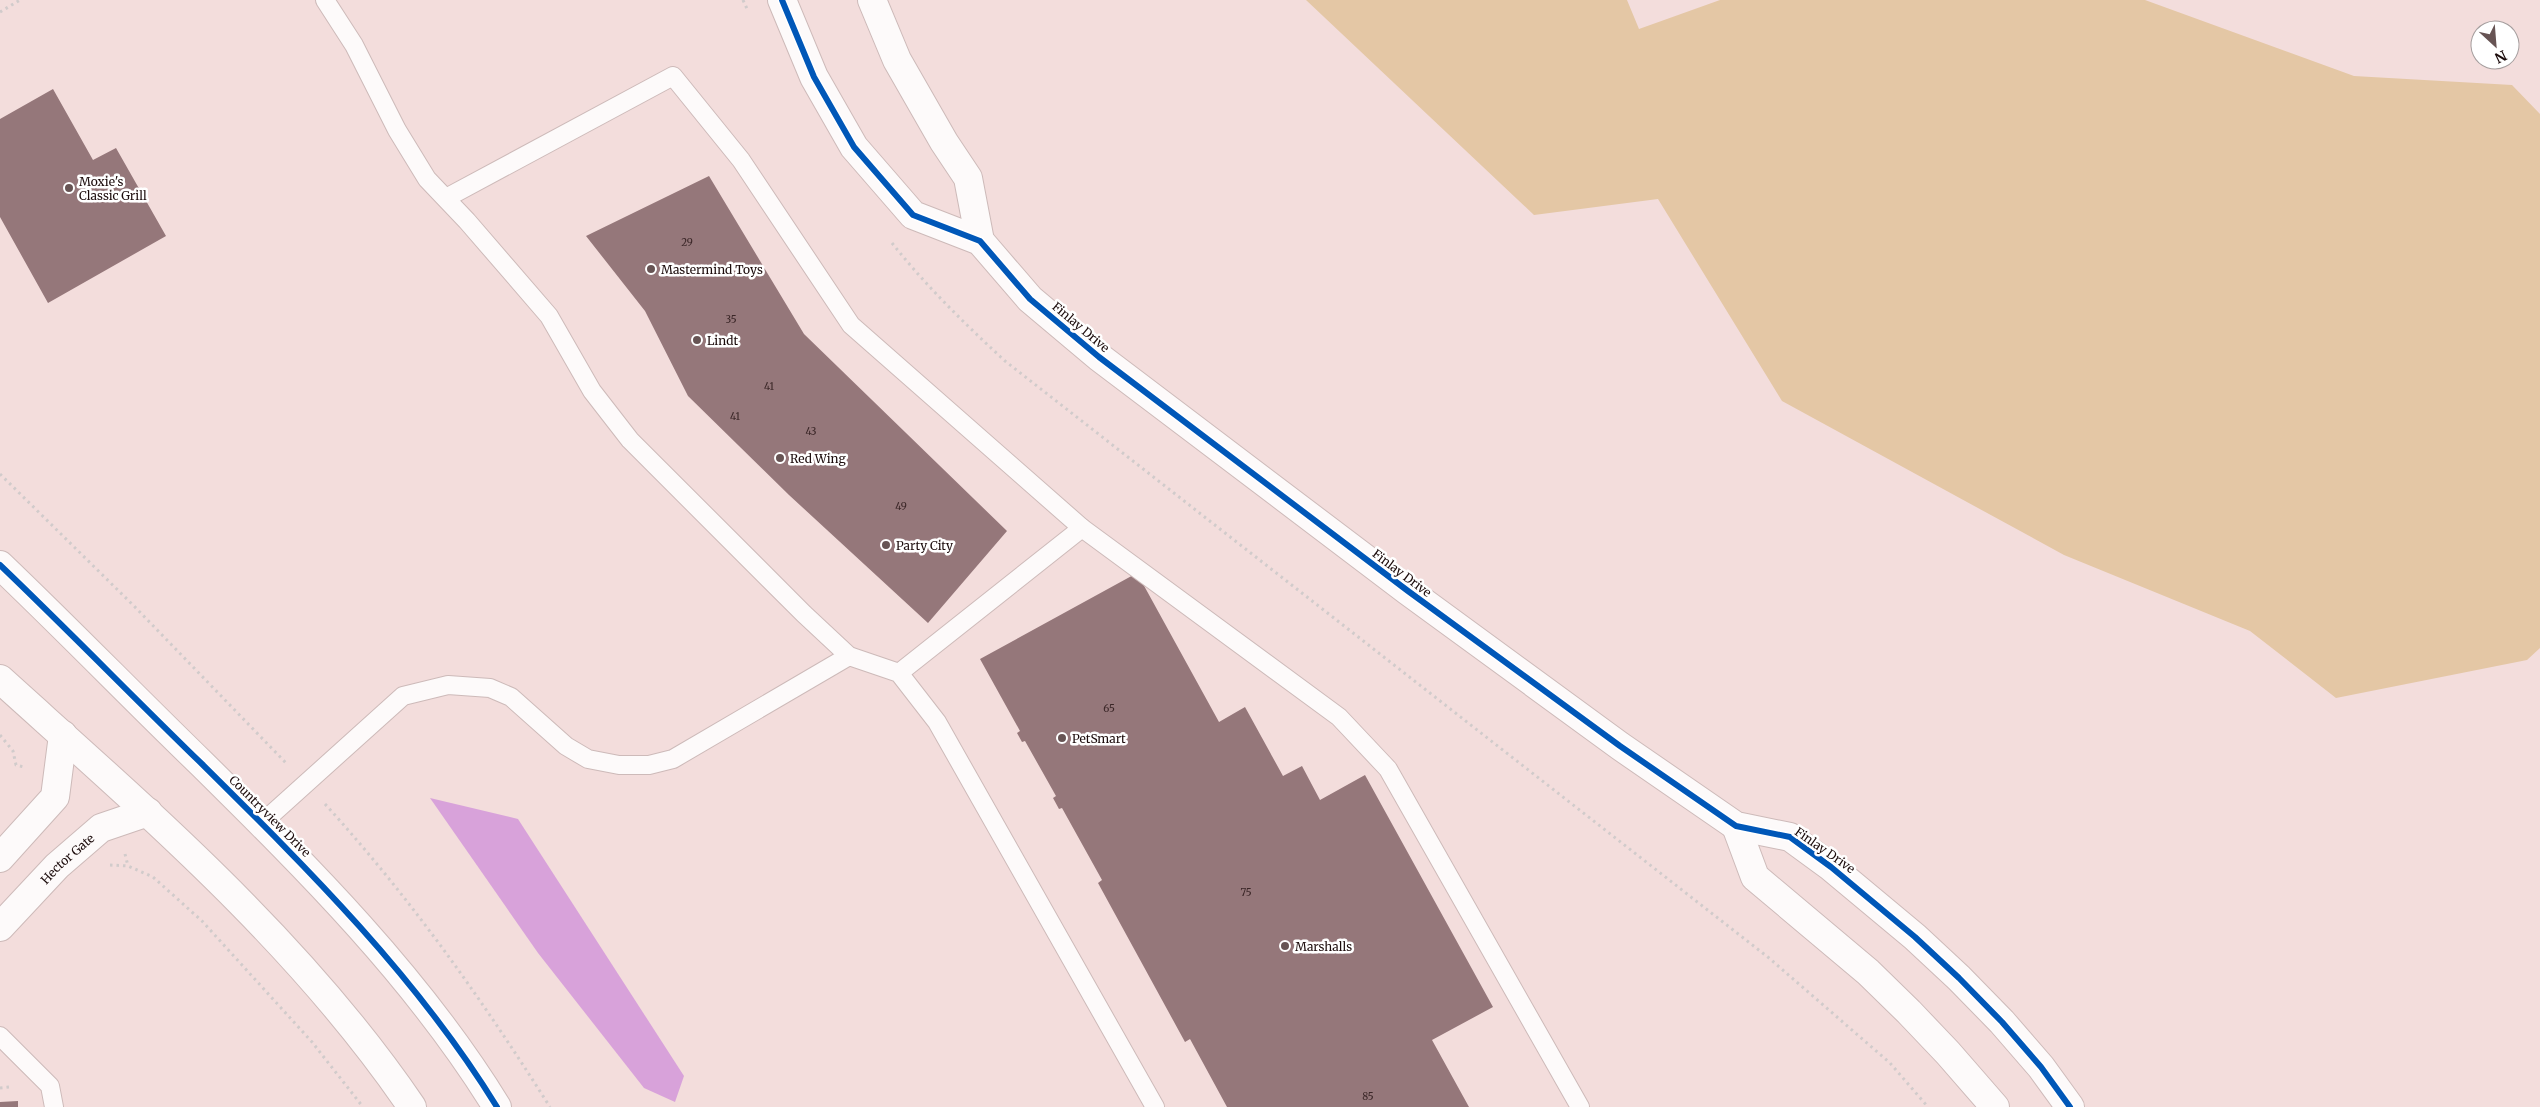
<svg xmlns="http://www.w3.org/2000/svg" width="2540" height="1107" viewBox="0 0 2540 1107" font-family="Merriweather,serif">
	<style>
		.green { fill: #e4c7a5 }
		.water { fill: #d8a2da }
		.building { fill: #95777a }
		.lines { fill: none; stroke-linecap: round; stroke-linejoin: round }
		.service-casing { stroke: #cdbab9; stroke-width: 20 }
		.minor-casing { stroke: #cdbab9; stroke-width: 30 }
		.tertiary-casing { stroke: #cdbab9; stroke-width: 30 }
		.path { stroke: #d1cbcb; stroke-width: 3; stroke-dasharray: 2.5 4; stroke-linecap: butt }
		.service { stroke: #fdfafa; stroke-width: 18 }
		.minor { stroke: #fdfafa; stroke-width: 28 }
		.tertiary { stroke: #fdfafa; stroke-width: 28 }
		.cycleway-casing { stroke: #fff; stroke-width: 9 }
		.cycleway { stroke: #0057b8; stroke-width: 6 }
		.poi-dot { fill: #675454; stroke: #fff; stroke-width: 2 }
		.labels { text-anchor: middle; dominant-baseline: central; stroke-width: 5; stroke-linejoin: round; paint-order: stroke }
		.number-label { font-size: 10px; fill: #3a2627 }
		.poi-label { font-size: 12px; fill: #1b0b0b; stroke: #fff; text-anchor: start }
		.street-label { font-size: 12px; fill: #1b0b0b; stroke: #fff }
	</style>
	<rect width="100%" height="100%" fill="#f3dddc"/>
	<polygon class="green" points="1306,0 1627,0 1639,29 1720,0 2145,0 2354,76 2512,85 2540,114 2540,648 2527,660 2336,698 2250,631 2064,555 1782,401 1658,199 1534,215"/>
	<polygon class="water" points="430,798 518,819 684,1076 675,1102 644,1088 538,953"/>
	<g class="building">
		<polygon points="53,89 93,160 116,148 166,236 48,303 0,217 0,119"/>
		<polygon points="709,176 804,334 1007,531 928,623 789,495 688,396 645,311 586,236"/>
		<polygon points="1137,573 1219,722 1245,707 1283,776 1302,766 1320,800 1365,775 1493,1007 1432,1040 1469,1107 1227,1107 1190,1039 1185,1042 1098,883 1102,880 1062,808 1059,809 1053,798 1056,796 1025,741 1022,742 1017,733 1020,731 980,659"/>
		<polygon points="18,1101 18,1107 0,1107 0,1102"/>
	</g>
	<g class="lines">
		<g class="service-casing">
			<g id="service">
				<polyline points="325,0 354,45 397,130 427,179 467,221 549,316 592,391 630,440 804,614 849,656 899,673 937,722 1155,1107"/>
				<polyline points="446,198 673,76 741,160 851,325 1082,528"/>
				<polyline points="899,673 1082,528 1339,717 1388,769 1580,1107"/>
				<polyline points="262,823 403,696 448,685 490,688 511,697 566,746 588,759 619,765 649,765 673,759 849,656"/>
				<polyline points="0,1036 50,1086 54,1107"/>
			</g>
		</g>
		<g class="minor-casing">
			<g id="minor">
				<polyline points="0,858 55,797 63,735"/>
				<path id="s1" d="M0,927L57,866L101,828L148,812"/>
			</g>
		</g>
		<g class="tertiary-casing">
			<g id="tertiary">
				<polyline points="782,0 814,77 854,147 913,215 980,241 1030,299 1099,357 1408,591 1620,746 1736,826 1790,837 1831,867 1915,937 1959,978 2002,1022 2041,1067 2070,1107"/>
				<polyline points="872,0 897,60 944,142 968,178 980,241"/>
				<path d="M0,565C68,630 134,698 202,764C309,870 417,977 497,1107"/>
				<path d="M0,679C146,811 300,942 412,1107"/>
				<polyline points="1736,826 1755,877 1868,972 1909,1012 1948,1053 1995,1107"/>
			</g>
		</g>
		<g class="path">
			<polyline points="743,0 748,11"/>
			<polyline points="0,12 20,0"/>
			<path d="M892,243C926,286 965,324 1005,361L1769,958L1890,1063L1928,1107"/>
			<polyline points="0,474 134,606 286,763"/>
			<polyline points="0,735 13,751 16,765 24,767"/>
			<path d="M325,804C412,900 481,998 550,1107"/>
			<polyline points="125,854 128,866"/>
			<polyline points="110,865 128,866 153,877 202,921 312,1042 363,1107"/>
			<polyline points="0,1088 10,1087"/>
		</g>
		<use href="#service" class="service"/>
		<use href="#minor" class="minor"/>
		<use href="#tertiary" class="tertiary"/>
		<g class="cycleway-casing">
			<g id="cycleway">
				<polyline points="782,0 814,77 854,147 913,215 980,241 1030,299 1099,357 1408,591 1620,746 1736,826 1790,837 1831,867 1915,937 1959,978 2002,1022 2041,1067 2070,1107"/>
				<path d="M0,565C68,630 134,698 202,764C309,870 417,977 497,1107"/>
			</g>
		</g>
		<use href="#cycleway" class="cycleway"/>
	</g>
	<g class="poi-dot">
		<circle cx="69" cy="188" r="5"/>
		<circle cx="651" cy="269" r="5"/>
		<circle cx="697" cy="340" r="5"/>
		<circle cx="780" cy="458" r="5"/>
		<circle cx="886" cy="545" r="5"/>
		<circle cx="1062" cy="738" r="5"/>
		<circle cx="1285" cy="946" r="5"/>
	</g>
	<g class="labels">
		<g class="number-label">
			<text x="687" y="242">29</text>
			<text x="731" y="319">35</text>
			<text x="769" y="386">41</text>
			<text x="735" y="416">41</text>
			<text x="811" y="431">43</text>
			<text x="901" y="506">49</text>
			<text x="1109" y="708">65</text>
			<text x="1246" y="892">75</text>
			<text x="1368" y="1096">85</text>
		</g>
		<g class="poi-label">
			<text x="79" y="181">Moxie's<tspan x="79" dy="14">Classic Grill</tspan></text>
			<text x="661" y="269">Mastermind Toys</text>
			<text x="707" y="340">Lindt</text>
			<text x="790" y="458">Red Wing</text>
			<text x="896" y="545">Party City</text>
			<text x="1072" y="738">PetSmart</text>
			<text x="1295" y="946">Marshalls</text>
		</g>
		<g class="street-label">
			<text transform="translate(1081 327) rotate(40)">Finlay Drive</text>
			<text transform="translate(1402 573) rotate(37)">Finlay Drive</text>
			<text transform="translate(270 816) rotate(45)">Countryview Drive</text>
			<text transform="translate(1825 850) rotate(35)">Finlay Drive</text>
			<text stroke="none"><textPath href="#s1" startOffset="96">Hector Gate</textPath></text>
		</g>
	</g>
	<g transform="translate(2495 45) rotate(154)"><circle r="24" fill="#ffffff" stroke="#a49d9d"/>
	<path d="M0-4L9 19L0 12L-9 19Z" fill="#675454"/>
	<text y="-8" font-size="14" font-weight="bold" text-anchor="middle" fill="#1b0b0b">N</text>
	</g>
</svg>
